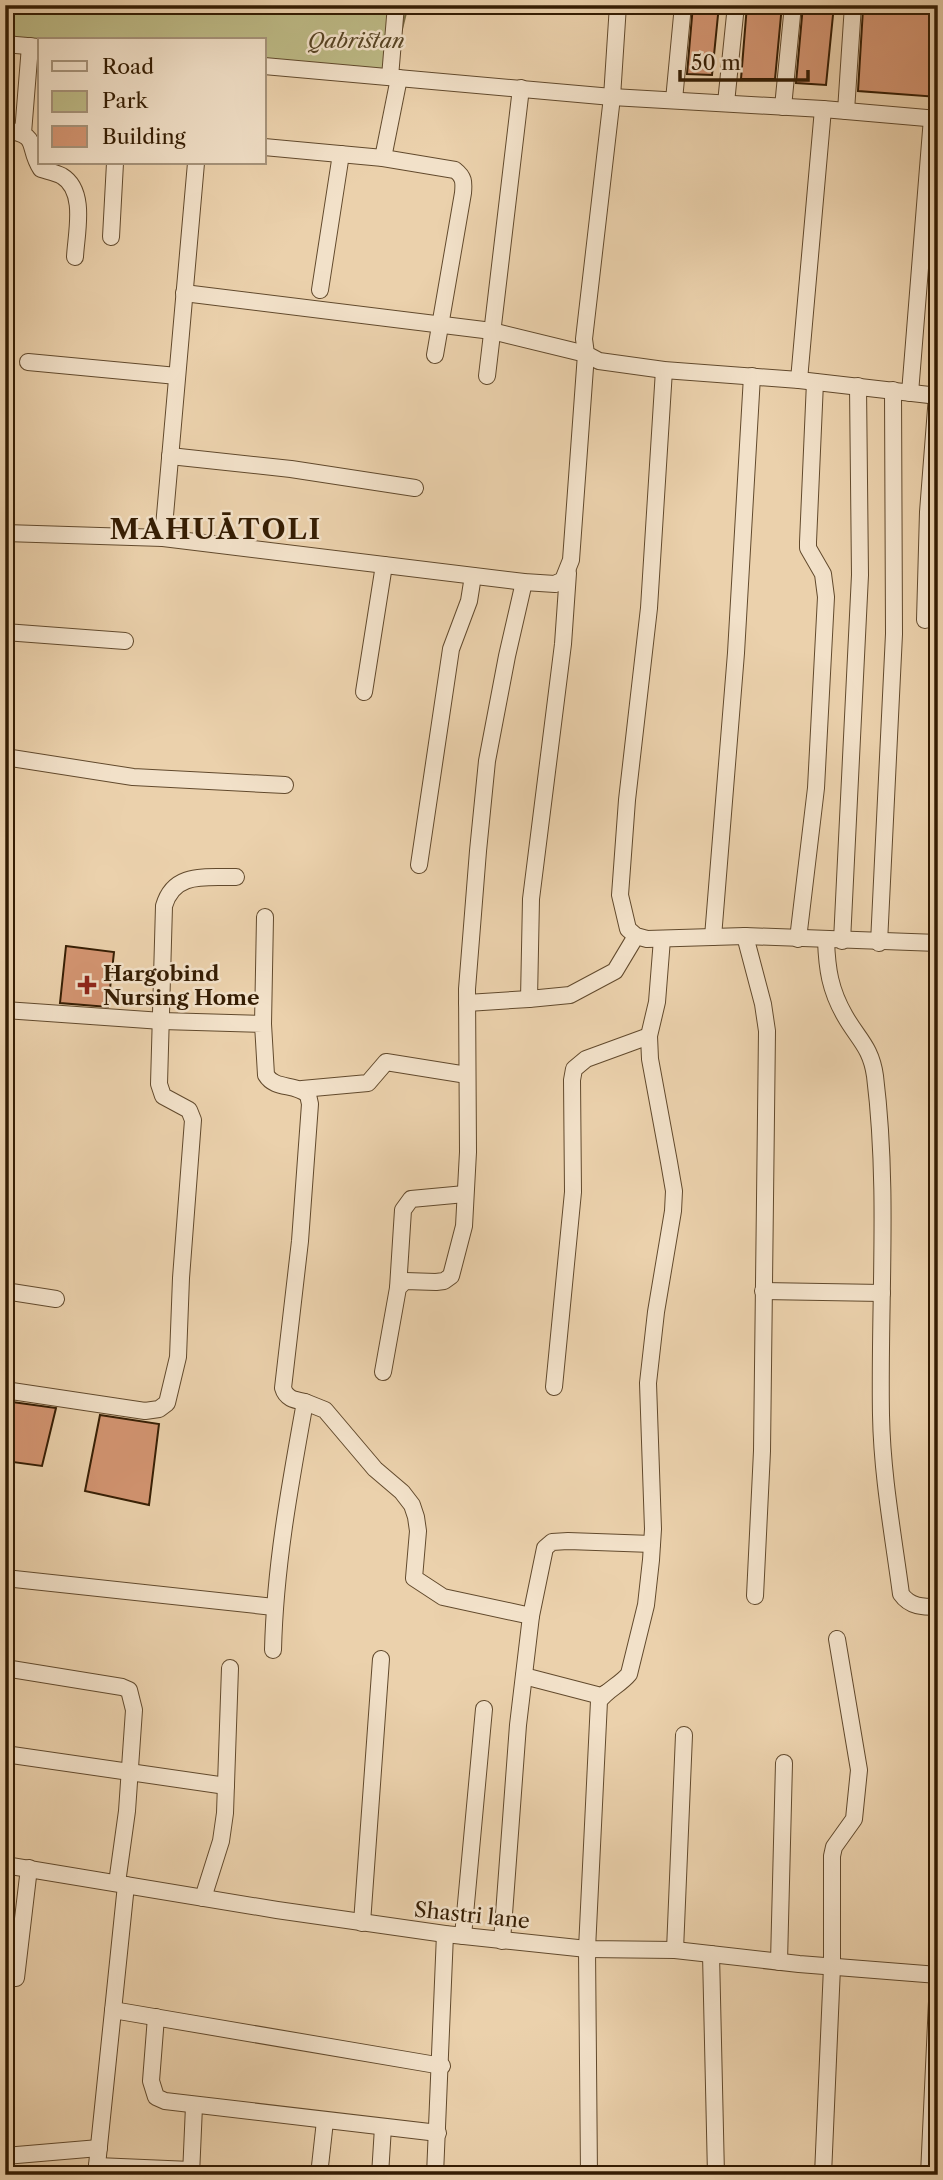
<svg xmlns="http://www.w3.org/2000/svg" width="943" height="2180" viewBox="0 0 943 2180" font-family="'Libre Caslon Text',serif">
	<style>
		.green { fill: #bdba86; stroke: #796c44; stroke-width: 2 }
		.building { fill: #d49572; stroke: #351d03; stroke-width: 2 }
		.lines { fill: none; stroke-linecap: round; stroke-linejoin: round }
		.minor-casing { stroke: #624a2d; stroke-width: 18 }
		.minor { stroke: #f2e1c9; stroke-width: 16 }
		.poi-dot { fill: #8f2418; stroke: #f2e1c9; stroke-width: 2.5 }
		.labels { text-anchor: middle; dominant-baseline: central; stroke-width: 5; stroke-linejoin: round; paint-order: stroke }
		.park-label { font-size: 21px; font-style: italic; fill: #574424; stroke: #f2e1c9 }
		.poi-label { font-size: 21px; font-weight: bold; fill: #351d03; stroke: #f2e1c9; text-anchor: start }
		.street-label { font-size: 21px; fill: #351d03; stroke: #f2e1c9 }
		.district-label { font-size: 28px; font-weight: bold; letter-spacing: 2px; fill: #351d03; stroke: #f2e1c9 }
	</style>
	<rect width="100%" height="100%" fill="#ebd1ac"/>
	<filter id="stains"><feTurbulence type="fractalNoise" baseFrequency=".00286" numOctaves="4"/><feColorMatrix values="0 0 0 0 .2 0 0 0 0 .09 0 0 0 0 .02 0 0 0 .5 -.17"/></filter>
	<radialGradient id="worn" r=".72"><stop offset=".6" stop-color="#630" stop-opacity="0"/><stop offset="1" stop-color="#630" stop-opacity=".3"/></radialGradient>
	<polygon class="green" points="5,5 408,5 390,77 264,66 264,40 40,40 5,37"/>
	<g class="building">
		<polygon points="693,5 719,5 712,75 687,74"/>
		<polygon points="747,5 782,5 775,79 741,79"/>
		<polygon points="803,5 834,5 826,85 796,83"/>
		<polygon points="863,9 938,13 938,97 858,91"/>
		<polygon points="66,946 114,952 108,1007 60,1003"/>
		<polygon points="5,1401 56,1408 42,1466 5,1461"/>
		<polygon points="100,1415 159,1424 149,1505 85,1491"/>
	</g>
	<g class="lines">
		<g class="minor-casing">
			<g id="minor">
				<polyline points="618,5 612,97 584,339 586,354 599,361 664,370 799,380 938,396"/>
				<polyline points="5,44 38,47"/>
				<polyline points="264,66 612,97 823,109 938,119"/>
				<polyline points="390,77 396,5"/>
				<polyline points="674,100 683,5"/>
				<polyline points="726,103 736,5"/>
				<polyline points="783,107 793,5"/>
				<polyline points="846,111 853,5"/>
				<path d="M5,130C41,135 26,146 41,169C47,171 56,173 62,176C87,191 76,234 75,257"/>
				<polyline points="23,133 30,46"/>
				<path d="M264,147L383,158L455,170C464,177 464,182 463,193L435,355"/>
				<polyline points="383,158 399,78"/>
				<polyline points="111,237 115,163"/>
				<polyline points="320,290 341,154"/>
				<polyline points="28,362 177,376"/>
				<polyline points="664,370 649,608 627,800 620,895 628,929 636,936 647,939 745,936 938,943"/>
				<polyline points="487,376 521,88"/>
				<polyline points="799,380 823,109"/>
				<polyline points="910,393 932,118"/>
				<polyline points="170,456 291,469 415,488"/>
				<polyline points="5,533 163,538 524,582 555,584 563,580 571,560 586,354 492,331 184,293"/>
				<polyline points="163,538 196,163"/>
				<polyline points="568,573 563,644 531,899 529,999 570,995 615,971 636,936"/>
				<polyline points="925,620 928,512 937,396"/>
				<polyline points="5,632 125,641"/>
				<polyline points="364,692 384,565"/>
				<polyline points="5,757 133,777 285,785"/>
				<polyline points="419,865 451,649 469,601 473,576"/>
				<polyline points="745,936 763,1004 767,1031 762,1451 755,1596"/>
				<polyline points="713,937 736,653 752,376"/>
				<polyline points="798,939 816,788 826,597 823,574 808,548 808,542 815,382"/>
				<path d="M826,940C827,969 830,990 845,1016C858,1039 871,1047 875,1076C889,1189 879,1302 881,1415C882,1475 893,1534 901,1594C910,1607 923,1607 938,1607"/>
				<polyline points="842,941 860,575 858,386"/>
				<polyline points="879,943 894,634 893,390"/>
				<polyline points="467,1003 529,999"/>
				<path d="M5,1010L162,1021L263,1024L266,1075C275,1090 295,1083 308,1095L310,1104L300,1241L283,1388C286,1399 295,1400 305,1402C290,1485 275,1566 273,1650"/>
				<polyline points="263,1024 265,917"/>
				<polyline points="302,1089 368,1083 386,1062 467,1075"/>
				<polyline points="398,1288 403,1210 411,1199 465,1194"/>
				<polyline points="5,1291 56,1299"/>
				<polyline points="763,1291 882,1293"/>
				<polyline points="383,1372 398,1288 405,1281 436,1282 444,1281 451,1276 464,1226 468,1152 467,989 478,851 487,761 507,656 524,582"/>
				<polyline points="554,1387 573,1192 572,1080 574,1069 586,1059 649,1036"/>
				<path d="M5,1390L145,1411L159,1409L167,1403L178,1357L181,1278L193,1120L189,1110L163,1096L159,1084L164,906C174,871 206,878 236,877"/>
				<polyline points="305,1402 325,1410 375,1469 402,1492 412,1505 416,1517 418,1531 414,1578 443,1597 531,1616"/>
				<polyline points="5,1578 274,1607"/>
				<polyline points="5,1668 122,1687 129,1690 134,1710 127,1811 117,1883"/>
				<polyline points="524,1676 601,1696 606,1693"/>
				<polyline points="5,1754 226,1786"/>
				<polyline points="5,1865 277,1910 445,1934 587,1949 675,1950 799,1964 938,1975"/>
				<polyline points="203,1898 221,1841 225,1813 230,1668"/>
				<polyline points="362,1923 381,1659"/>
				<polyline points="463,1936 484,1709"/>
				<polyline points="502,1941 518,1725 531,1616 545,1548 552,1542 568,1541 652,1544"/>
				<polyline points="675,1950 684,1735"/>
				<polyline points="711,1954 716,2175"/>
				<polyline points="779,1962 784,1763"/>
				<polyline points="16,1978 29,1868"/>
				<polyline points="113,2010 442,2066"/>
				<polyline points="156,2017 151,2081 156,2097 165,2101 438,2133"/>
				<polyline points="5,2156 99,2148"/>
				<polyline points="97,2166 191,2170"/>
				<polyline points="96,2175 126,1885"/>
				<polyline points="191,2175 194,2106"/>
				<polyline points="319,2175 325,2121"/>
				<polyline points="380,2175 383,2127"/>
				<polyline points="435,2175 445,1934"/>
				<path d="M589,2175L587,1949L599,1701C608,1689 620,1685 629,1674L646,1605L651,1560L653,1529L648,1383L656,1312L673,1211L674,1191L669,1162L650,1059L649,1036L657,1002L662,939"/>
				<polyline points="823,2175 832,1967 832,1856 834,1847 854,1819 859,1770 837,1639"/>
				<polyline points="929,2175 938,1980"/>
			</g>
		</g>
		<use href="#minor" class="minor"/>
	</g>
	<path class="poi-dot" d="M83.5 974.5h7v7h7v7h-7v7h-7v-7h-7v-7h7z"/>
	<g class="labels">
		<g class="park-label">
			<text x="356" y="40">Qabristan</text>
		</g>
		<g class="poi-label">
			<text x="103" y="973">Hargobind<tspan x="103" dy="24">Nursing Home</tspan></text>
		</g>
		<g class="street-label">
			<text transform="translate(472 1915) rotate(6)">Shastri lane</text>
		</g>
		<g class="district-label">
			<text x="216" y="529">MAHUĀTOLI</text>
		</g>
	</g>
	<rect width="943" height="2180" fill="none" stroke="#ebd1ac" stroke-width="28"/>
	<rect x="7" y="7" width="929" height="2166" fill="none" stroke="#351d03" stroke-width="3.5"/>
	<rect x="14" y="14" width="915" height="2152" fill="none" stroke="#351d03" stroke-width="2"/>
	<rect x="38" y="38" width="228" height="126" fill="#f2e1c9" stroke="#a6937a" stroke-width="2"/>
	<rect x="52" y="61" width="35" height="10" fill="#f2e1c9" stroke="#a6937a" stroke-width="2"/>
	<text x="102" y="74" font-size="21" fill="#351d03">Road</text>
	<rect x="52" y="91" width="35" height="21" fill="#bdba86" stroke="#a6937a" stroke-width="2"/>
	<text x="102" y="108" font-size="21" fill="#351d03">Park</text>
	<rect x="52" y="126" width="35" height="21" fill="#d49572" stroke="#a6937a" stroke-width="2"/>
	<text x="102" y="144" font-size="21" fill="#351d03">Building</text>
	<path d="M680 70v10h128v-10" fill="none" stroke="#351d03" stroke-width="3.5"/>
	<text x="691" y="70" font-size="21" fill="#351d03" stroke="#f2e1c9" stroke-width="5" paint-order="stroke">50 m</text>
	<rect width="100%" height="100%" filter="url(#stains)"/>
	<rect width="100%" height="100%" fill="url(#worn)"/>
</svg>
